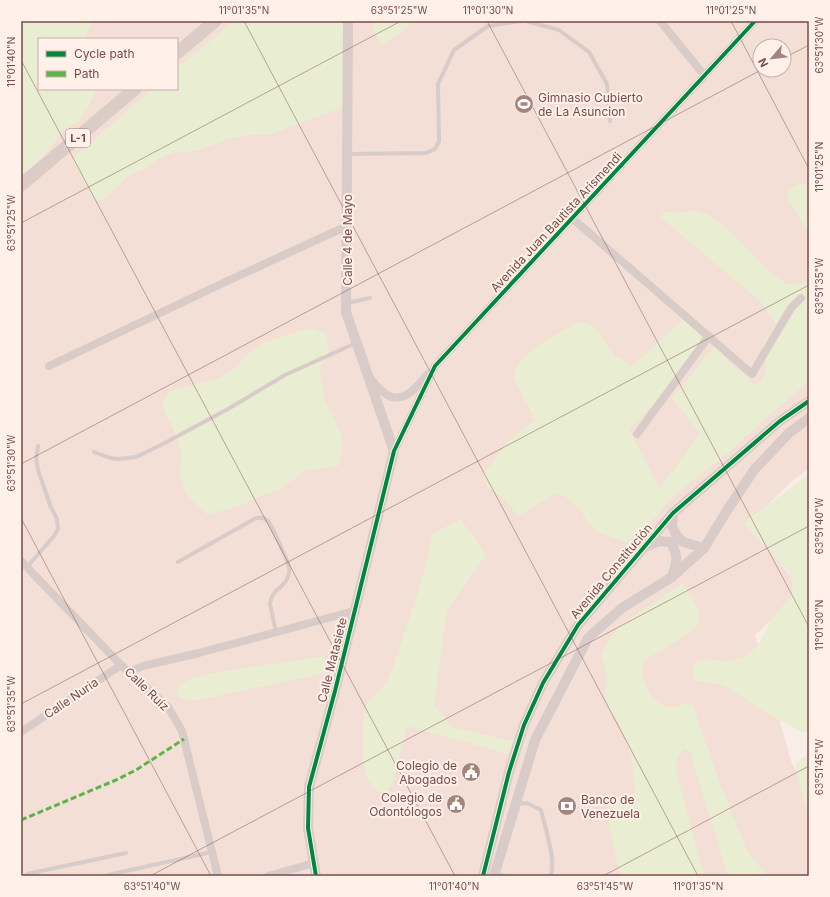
<svg xmlns="http://www.w3.org/2000/svg" width="830" height="897" viewBox="0 0 830 897" font-family="Inter,sans-serif">
	<style>
		.residential { fill: #f3dfd5; fill-rule: evenodd }
		.green { fill: #e9edd1 }
		.lines { fill: none; stroke-linecap: round; stroke-linejoin: round }
		.service { stroke: #d8cbc8; stroke-width: 4 }
		.minor { stroke: #d8cbc8; stroke-width: 8 }
		.tertiary { stroke: #d8cbc8; stroke-width: 10 }
		.primary { stroke: #dbccc6; stroke-width: 13 }
		.quiet { stroke: #5ab447; stroke-width: 3; stroke-dasharray: 6 3; stroke-linecap: butt }
		.cycleway-casing { stroke: #fff1ea; stroke-width: 6 }
		.cycleway { stroke: #00873e; stroke-width: 4 }
		.ticks { fill: none; stroke: #784b46; stroke-width: 1; stroke-opacity: 0.45 }
		.labels { text-anchor: middle; dominant-baseline: central; stroke-width: 4; stroke-linejoin: round; paint-order: stroke }
		.shield { fill: #fff1ea; stroke: #a07d77; stroke-width: 1 }
		.shield-label { font-size: 11px; font-weight: bold; fill: #784b46 }
		.poi-label { font-size: 12px; fill: #784b46; stroke: #fff1ea; text-anchor: start }
		.street-label { font-size: 12px; fill: #784b46; stroke: #fff1ea }
		.neatline { fill: none; stroke: #784b46; stroke-width: 1.5 }
		.ticks-label { font-size: 10px; text-anchor: middle; fill: #784b46 }
	</style>
	<rect width="100%" height="100%" fill="#f8ede7"/>
	<path class="residential" d="M21,21H809V468L790,483L765,507L753,529L795,582V599L755,635L792,764L809,789V876H21ZM39,39H177V89H39ZM760,46H784V70H760Z"/>
	<g class="green">
		<polygon points="21,21 93,21 87,35 87,39 39,39 39,89 96,89 96,90 88,107 79,122 63,130 53,145 38,162 21,175"/>
		<polygon points="234,21 345,21 347,106 268,135 259,134 236,137 222,141 213,145 195,151 176,152 160,158 146,168 130,175 104,199 95,201 72,159 152,89 177,89 177,68"/>
		<polygon points="372,21 416,21 381,46 374,30"/>
		<polygon points="803,183 809,185 809,233 790,203 787,192 796,185"/>
		<path d="M692,210L707,214L730,231L768,270L787,284H803L809,280V381L764,420L729,452L670,499L653,520L629,543C620,540 603,535 597,531C588,525 586,519 581,511C575,503 566,496 557,493L518,516L502,497L487,487L484,474L506,443L535,420L513,377L517,365L526,356L540,344L578,322L588,323L598,331L607,345L615,356L621,358L631,367L683,319L699,330L702,340L660,398L629,429L660,488L700,434L672,398L714,347L739,371L746,375L751,383L758,384L763,378L767,366L762,346L776,324L761,302L660,217L666,211L679,213Z"/>
		<path d="M310,328L326,333L329,351L320,366L322,383L325,401L333,416L340,432L343,449L338,466L306,470L279,490L258,497L242,505L208,515C193,502 182,494 180,473C180,467 181,460 181,454C179,437 169,421 162,405L169,391L219,378L236,367L247,355L261,344L277,338Z"/>
		<path d="M809,473V732H802L756,707L744,698L725,686L694,680C693,675 691,667 695,663C703,656 719,661 728,661C733,661 739,659 743,657C759,650 764,632 772,619C778,609 789,603 792,591C793,583 791,578 788,571L743,524C764,505 789,492 809,473Z"/>
		<polygon points="460,519 476,539 486,555 447,611 434,704 452,727 512,741 509,754 407,726 393,782 388,791 383,793 375,790 367,777 363,763 363,723 366,705 371,698 383,688 392,670 420,586 428,557 431,535"/>
		<path d="M683,583L696,605L700,617L699,624L677,641L645,660C644,664 642,668 642,672C644,687 655,706 672,707C677,707 683,704 687,703L693,706L719,781L745,846L754,860L765,873L771,876H728L694,766L691,753L685,748C675,757 676,762 677,774L704,876H620L609,824L608,808L635,792L632,762L627,743L617,719L609,708L605,692L607,678L605,665L601,656L606,645L618,627Z"/>
		<polygon points="324,656 326,664 326,673 194,701 180,698 177,694 179,686 190,679 214,673"/>
		<path d="M809,755V812C801,796 797,780 796,763L803,757Z"/>
	</g>
	<g class="lines">
		<g class="service">
			<polyline points="526,21 559,30 589,52 607,84 610,121"/>
			<polyline points="347,154 426,153 435,149 439,141 438,84 454,50 488,26 521,21"/>
			<polyline points="347,303 370,298"/>
			<polyline points="94,452 110,458 118,459 136,457 161,445 228,409 285,375 356,343"/>
			<path d="M178,562L256,518C261,517 265,518 268,521C272,526 286,557 288,564C289,567 290,570 289,573C287,588 271,588 270,604L276,632"/>
			<polyline points="27,567 54,536 58,529 57,519 50,505 38,470 36,459 38,446"/>
			<path d="M516,804L527,803L541,810C544,823 558,866 550,876"/>
			<polyline points="495,874 505,876"/>
			<polyline points="25,876 27,874 126,853"/>
			<polyline points="107,876 108,875 212,852"/>
		</g>
		<g class="minor">
			<polyline points="660,21 704,75"/>
			<polyline points="572,218 752,374 791,308 801,298"/>
			<polyline points="49,366 223,283 347,226"/>
			<path d="M370,378C375,384 381,392 389,396C406,403 418,385 428,374"/>
			<polyline points="637,434 709,336"/>
			<polyline points="394,451 435,366 755,21"/>
			<polyline points="21,561 121,665 168,707 182,731 218,876"/>
			<polyline points="129,672 143,666 199,653 354,611"/>
			<polyline points="21,732 121,665"/>
			<polyline points="268,876 314,863"/>
		</g>
		<g class="tertiary">
			<polyline points="673,513 672,526 677,536 683,542 704,548"/>
			<path d="M645,547L659,541L671,542C679,558 677,561 672,577"/>
			<polyline points="316,876 308,828 309,787 335,691 394,451 346,312 348,21"/>
			<polyline points="483,876 509,772 524,725 543,683 578,625 673,513 780,421 809,401"/>
			<polyline points="494,876 535,740 588,638 622,608 672,577 704,548 728,509 754,470 789,433 809,418"/>
		</g>
		<g class="primary">
			<polyline points="177,53 215,21"/>
			<polyline points="21,185 135,89"/>
		</g>
		<polyline class="quiet" points="21,820 116,780 136,770 184,739"/>
		<g class="cycleway-casing">
			<g id="cycleway">
				<polyline points="316,876 308,828 309,787 335,691 394,451 435,366 755,21"/>
				<polyline points="483,876 509,772 524,725 543,683 578,625 673,513 780,421 809,401"/>
			</g>
		</g>
		<use href="#cycleway" class="cycleway"/>
	</g>
	<path class="ticks" d="M244,21L698,876M487,21L809,627M731,21L809,169M784,58L809,45M21,60L455,876M21,223L401,21M21,464L761,70M21,518L211,876M21,704L809,285M150,876L809,526M603,876L809,766"/>
	<defs>
		<g id="stadium-disc" transform="scale(1)"><circle r="9.5" fill="#a5847e" stroke="#fff1ea"/><path d="M0-5a6.5 5 0 1 0 0 10a6.5 5 0 1 0 0-10ZM-3.5-1.8h7v3.6h-7Z" fill="#fff"/></g>
		<g id="civic-disc" transform="scale(1)"><circle r="9.5" fill="#a5847e" stroke="#fff1ea"/><path d="M-.6-6.5H3V-4.5H.6V-3L4-1V1h2V6H-6V1h2V-1L-.6-3ZM-1.2 2.5V6h2.4V2.5Z" fill="#fff"/></g>
		<g id="bank-disc" transform="scale(1)"><circle r="9.5" fill="#a5847e" stroke="#fff1ea"/><path d="M-6-4H6V4H-6ZM0-2.3a2.3 2.3 0 1 0 0 4.6a2.3 2.3 0 1 0 0-4.6Z" fill="#fff"/></g>
	</defs>
	<g fill-rule="evenodd">
		<use href="#stadium-disc" x="524" y="104"/>
		<use href="#civic-disc" x="471" y="772"/>
		<use href="#civic-disc" x="456" y="804"/>
		<use href="#bank-disc" x="567" y="806"/>
	</g>
	<g class="labels">
		<rect class="shield" x="66" y="129" width="24" height="18" rx="3"/>
		<g class="shield-label">
			<text x="78" y="138">L-1</text>
		</g>
		<g class="poi-label">
			<text x="538" y="97">Gimnasio Cubierto<tspan x="538" dy="14">de La Asuncion</tspan></text>
			<text x="457" y="765" text-anchor="end">Colegio de<tspan x="457" dy="14">Abogados</tspan></text>
			<text x="442" y="797" text-anchor="end">Colegio de<tspan x="442" dy="14">Odontólogos</tspan></text>
			<text x="581" y="799">Banco de<tspan x="581" dy="14">Venezuela</tspan></text>
		</g>
		<g class="street-label">
			<text transform="translate(556 222) rotate(-47)">Avenida Juan Bautista Arismendi</text>
			<text transform="translate(347 240) rotate(-90)">Calle 4 de Mayo</text>
			<text transform="translate(611 571) rotate(-50)">Avenida Constitución</text>
			<text transform="translate(332 660) rotate(-76)">Calle Matasiete</text>
			<text transform="translate(147 689) rotate(44)">Calle Ruíz</text>
			<text transform="translate(71 698) rotate(-34)">Calle Nuria</text>
		</g>
	</g>
	<rect width="830" height="897" fill="none" stroke="#fff1ea" stroke-width="44"/>
	<rect x="38" y="38" width="140" height="52" fill="#fff1ea" stroke="#c9afa8"/>
	<rect x="46" y="51" width="20" height="6" fill="#00873e" stroke="#c9afa8"/>
	<text x="74" y="58" font-size="12" fill="#784b46">Cycle path</text>
	<rect x="46" y="71" width="20" height="6" fill="#5ab447" stroke="#c9afa8"/>
	<text x="74" y="78" font-size="12" fill="#784b46">Path</text>
	<g transform="translate(772 58) rotate(242)"><circle r="19" fill="#fff1ea" stroke="#c9afa8"/>
	<path d="M0-3L7 15L0 10L-7 15Z" fill="#a5847e"/>
	<text y="-6" font-size="11" font-weight="bold" text-anchor="middle" fill="#784b46">N</text>
	</g>
	<rect x="22" y="22" width="786" height="853" class="neatline"/>
	<g class="ticks-label">
		<text x="244" y="14">11°01'35"N</text>
		<text x="399" y="14">63°51'25"W</text>
		<text x="488" y="14">11°01'30"N</text>
		<text x="731" y="14">11°01'25"N</text>
		<text transform="translate(819 45) rotate(-90)" y="4">63°51'30"W</text>
		<text transform="translate(11 62) rotate(-90)" y="4">11°01'40"N</text>
		<text transform="translate(819 167) rotate(-90)" y="4">11°01'25"N</text>
		<text transform="translate(11 223) rotate(-90)" y="4">63°51'25"W</text>
		<text transform="translate(819 286) rotate(-90)" y="4">63°51'35"W</text>
		<text transform="translate(11 463) rotate(-90)" y="4">63°51'30"W</text>
		<text transform="translate(819 526) rotate(-90)" y="4">63°51'40"W</text>
		<text transform="translate(819 625) rotate(-90)" y="4">11°01'30"N</text>
		<text transform="translate(11 704) rotate(-90)" y="4">63°51'35"W</text>
		<text transform="translate(819 767) rotate(-90)" y="4">63°51'45"W</text>
		<text x="152" y="890">63°51'40"W</text>
		<text x="454" y="890">11°01'40"N</text>
		<text x="605" y="890">63°51'45"W</text>
		<text x="698" y="890">11°01'35"N</text>
	</g>
</svg>
